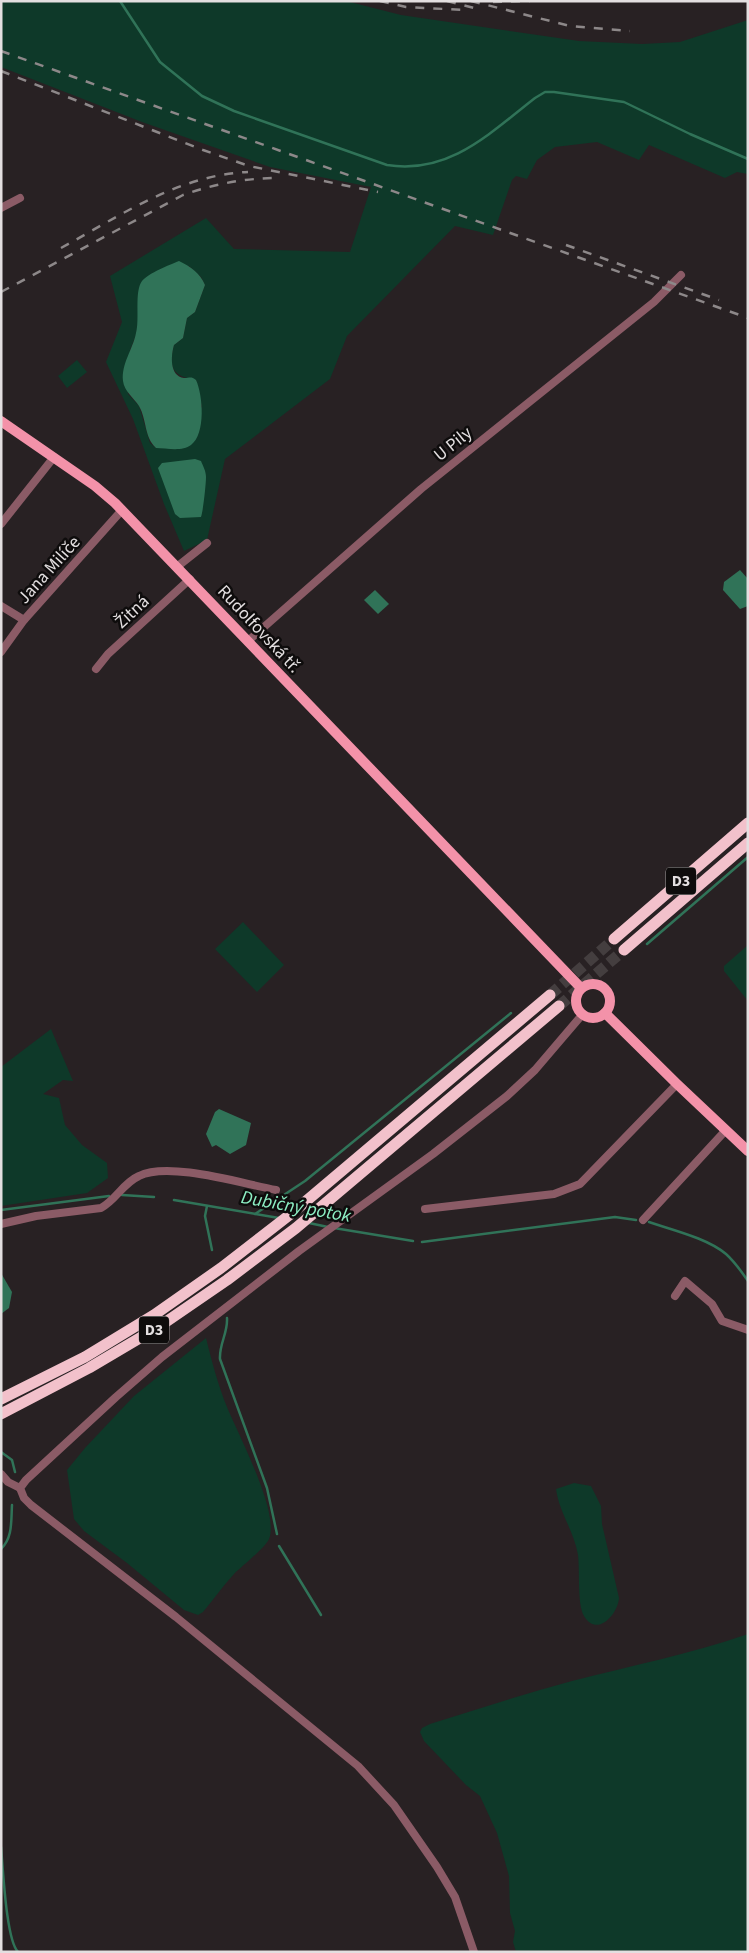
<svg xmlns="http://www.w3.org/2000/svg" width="749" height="1953" viewBox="0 0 749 1953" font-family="'Source Sans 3',sans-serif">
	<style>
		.green { fill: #0e3929; fill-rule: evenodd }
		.water { fill: #307358 }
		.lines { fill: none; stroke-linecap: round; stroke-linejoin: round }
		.stream { stroke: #307358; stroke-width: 2.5 }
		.highway-tunnel { stroke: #443e3f; stroke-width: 11; stroke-dasharray: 11 5.5; stroke-linecap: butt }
		.minor { stroke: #8b5b66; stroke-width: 8 }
		.major { stroke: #f392a9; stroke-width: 10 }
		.highway { stroke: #f2c1cb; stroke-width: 11 }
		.rail { stroke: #8d8889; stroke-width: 2.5; stroke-dasharray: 9 9; stroke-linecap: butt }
		.labels { text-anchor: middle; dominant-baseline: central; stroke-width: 5; stroke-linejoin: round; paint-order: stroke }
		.shield { fill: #0e0c0c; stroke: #a3a0a0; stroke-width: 1 }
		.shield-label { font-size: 16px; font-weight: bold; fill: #e3dfe0 }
		.street-label { font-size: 18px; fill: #e3dfe0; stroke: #0e0c0c }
		.water-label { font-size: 19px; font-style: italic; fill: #8defc4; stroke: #0e0c0c }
	</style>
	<rect width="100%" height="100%" fill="#282123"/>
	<g class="green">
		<path d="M1,1H346L401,15L579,41L642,44L680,42L748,20V174L737,172L725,178L649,145L639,160L597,142L555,147L537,160L527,179L516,176L512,180L493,235L455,226L347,336L330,379L225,459L207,540L184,551L164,504L133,419L106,362L122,322L110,276L206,218L234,249L350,252L371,187L270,167L142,122L1,67ZM189,266L201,277L205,285L195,312L187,318L183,338L174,345C168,368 173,376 196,380L202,407L156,448L150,443L139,406L128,394L130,350L136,335L139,318V288Z"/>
		<polygon points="77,360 87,372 67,388 58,376"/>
		<polygon points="243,922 284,965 257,992 215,949"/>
		<polygon points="748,945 748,1001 724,971 724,966"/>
		<polygon points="51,1029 73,1081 63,1080 43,1094 59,1098 65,1125 82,1145 107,1163 108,1178 87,1193 1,1206 1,1067"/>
		<path d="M206,1338C212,1362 218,1385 227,1407C238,1434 280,1513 269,1539C266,1547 242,1566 234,1574C223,1586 213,1600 203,1612L198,1615L184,1610L127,1563L84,1531L74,1519L67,1470L85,1448L134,1396Z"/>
		<path d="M574,1483L591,1486L601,1506L602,1524L619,1598C618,1614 597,1638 584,1616C577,1604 580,1571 578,1555C574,1531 559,1512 556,1489Z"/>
		<path d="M748,1634V1952H516L513,1942L515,1931L510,1913L509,1876L497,1833L480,1796L466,1785L424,1741L420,1732L422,1728L430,1724C477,1709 524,1694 572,1681C630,1666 690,1654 748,1634Z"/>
	</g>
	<g class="water">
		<path d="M179,261C191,267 200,273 205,285L195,312L187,318L183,338L174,345C171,355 169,376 184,378C190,378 191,376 196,380C203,395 206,434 191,445C182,452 166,448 156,448C144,437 147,420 139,406C134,398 124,391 123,381C121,364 133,349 136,333C140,319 134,292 142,281C149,273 169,265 179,261Z"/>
		<path d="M195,459L201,461C203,466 206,471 206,477C206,484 203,512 201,517L180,518L175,514L158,468L162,463Z"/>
		<polygon points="740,570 748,579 748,606 740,609 723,590 724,582"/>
		<polygon points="375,590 389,604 378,614 364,600"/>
		<polygon points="219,1109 251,1123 246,1145 230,1154 216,1145 212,1147 206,1134 215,1112"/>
		<polygon points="1,1273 12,1292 9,1308 1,1314"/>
	</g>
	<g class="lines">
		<g class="stream">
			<path d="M120,1L160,62L202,96L234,111L387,165C449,175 490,133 535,98L545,92H554L624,102L690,134L748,159"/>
			<polyline points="647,944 748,857"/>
			<polyline points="122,1195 154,1197"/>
			<polyline points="174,1200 279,1218"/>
			<polyline points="207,1206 205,1216 212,1250"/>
			<polyline points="1,1210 109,1196"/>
			<polyline points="255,1214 305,1181 511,1013"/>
			<path d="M649,1222C672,1230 707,1238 726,1254C735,1262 741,1271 748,1281"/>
			<polyline points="309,1223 328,1227"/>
			<polyline points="334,1228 413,1241"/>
			<polyline points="422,1242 615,1217 636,1220"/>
			<path d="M227,1318C228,1333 219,1344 220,1359L267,1488L277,1534"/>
			<polyline points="1,1452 12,1460 15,1472"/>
			<polyline points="279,1546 321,1615"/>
			<path d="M1,1549C13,1538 11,1520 12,1505"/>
			<path d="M1,1847C3,1867 6,1940 18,1952"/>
		</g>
		<g class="highway-tunnel">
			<polyline points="550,995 614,939"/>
			<polyline points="559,1006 624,950"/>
		</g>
		<g class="minor">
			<polyline points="1,208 20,198"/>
			<polyline points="1,524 54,457"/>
			<polyline points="178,566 207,543"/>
			<polyline points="1,606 24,620"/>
			<polyline points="248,641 421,489 654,302 681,275"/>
			<polyline points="1,652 24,620 122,510"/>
			<polyline points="96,669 108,654 190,579"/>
			<polyline points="425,1209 554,1194 580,1184 677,1084"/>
			<polyline points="643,1220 726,1130"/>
			<path d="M1,1224L36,1216L101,1208C116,1200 123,1183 139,1176C169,1161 243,1184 276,1190"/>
			<polyline points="675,1296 685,1281 712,1304 722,1321 748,1330"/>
			<polyline points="1,1474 8,1482 20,1488"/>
			<polyline points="474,1952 455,1897 437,1867 394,1805 358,1766 176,1617 31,1505 24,1498 20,1488 26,1480 116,1397 162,1357 299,1251 433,1154 507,1096 535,1070 582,1015"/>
		</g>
		<g class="major">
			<polyline points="1,421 95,486 115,503 581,988"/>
			<circle cx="593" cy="1001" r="17"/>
			<polyline points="605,1013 677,1084 748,1151"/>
		</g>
		<g class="highway">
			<polyline points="614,939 748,823"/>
			<polyline points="624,950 748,843"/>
			<polyline points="1,1399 85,1357 154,1315 221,1268 292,1213 550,995"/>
			<polyline points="1,1414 89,1368 160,1326 227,1280 296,1228 559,1006"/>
		</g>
		<g class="rail">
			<polyline points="380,1 406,7 464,10"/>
			<polyline points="447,1 478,9"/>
			<polyline points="471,1 570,26 630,31"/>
			<polyline points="493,2 530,1"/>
			<polyline points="1,51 748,318"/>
			<polyline points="1,71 203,150 249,166 378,192"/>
			<polyline points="566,245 719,300"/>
			<path d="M61,248C120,216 178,175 248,172"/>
			<path d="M1,292L183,195C214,184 245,178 279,178"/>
		</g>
	</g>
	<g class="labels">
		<g class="shield">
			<rect x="666" y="867.5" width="30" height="27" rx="4"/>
			<rect x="139" y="1316.5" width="30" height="27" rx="4"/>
		</g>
		<g class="shield-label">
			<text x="681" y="881">D3</text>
			<text x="154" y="1330">D3</text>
		</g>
		<g class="street-label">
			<text transform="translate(453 444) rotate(-39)">U Pily</text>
			<text transform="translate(49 570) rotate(-48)">Jana Milíče</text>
			<text transform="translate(132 612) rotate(-43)">Žitná</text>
			<text transform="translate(259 629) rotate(47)">Rudolfovská tř.</text>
		</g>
		<g class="water-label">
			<text transform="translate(296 1207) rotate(10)">Dubičný potok</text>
		</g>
	</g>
	<rect width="749" height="1953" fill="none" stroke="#e3dfe0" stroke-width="5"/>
</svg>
